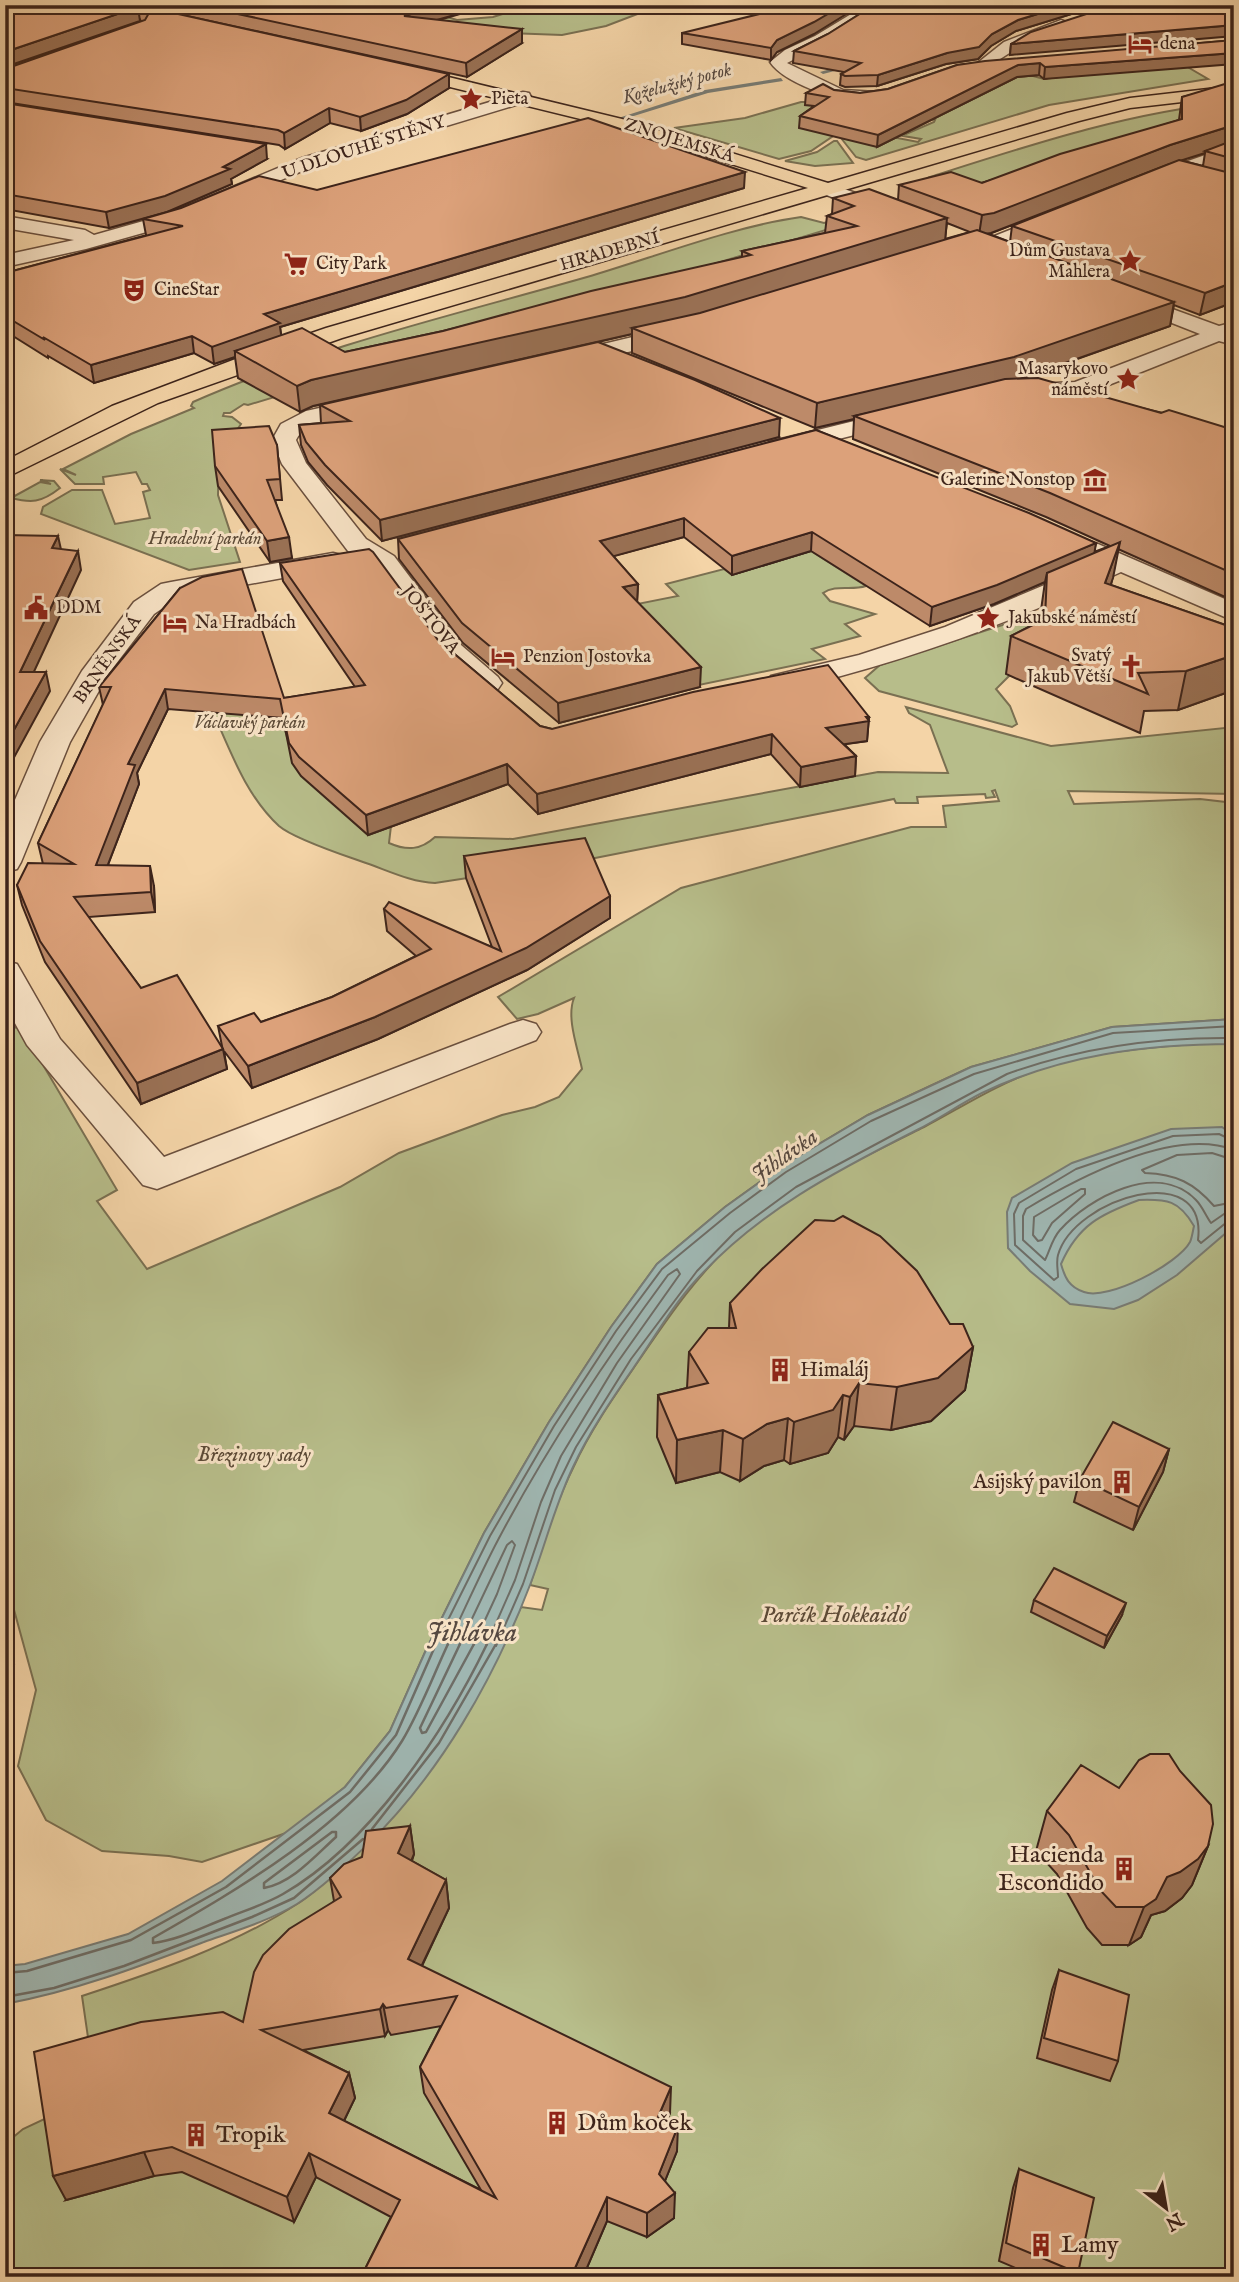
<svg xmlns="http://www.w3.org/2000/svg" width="1239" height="2282" viewBox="0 0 1239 2282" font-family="'IM FELL English',serif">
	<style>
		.green { fill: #b7bd8a; stroke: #7a7052; stroke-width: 2 }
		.water { fill: #9fb6b1; stroke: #787c75; stroke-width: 2; fill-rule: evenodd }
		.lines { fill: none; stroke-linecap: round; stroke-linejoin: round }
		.shore-far1 { stroke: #6e6d66; stroke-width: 2 }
		.shore { stroke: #6e6d66; stroke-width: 2.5 }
		.stream { fill: #787c75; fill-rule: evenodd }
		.minor-casing { stroke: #6b503e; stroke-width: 3 }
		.major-casing { stroke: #3d241b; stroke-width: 3 }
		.minor { fill: #f8e3c6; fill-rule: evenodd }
		.major { fill: #f4d4a7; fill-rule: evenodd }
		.wall { fill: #bd8a69; stroke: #3d241b; stroke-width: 2; fill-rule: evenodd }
		.shaded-wall { fill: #9a7155; stroke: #3d241b; stroke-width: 2 }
		.building { fill: #dca17a; stroke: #3d241b; stroke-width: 2; fill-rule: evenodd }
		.labels { text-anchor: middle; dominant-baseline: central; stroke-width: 6; stroke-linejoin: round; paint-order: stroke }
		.far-poi-label { font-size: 18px; fill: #3d241b; stroke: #f8e3c6; text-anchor: start }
		.far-street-label { font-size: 18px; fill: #3d241b; stroke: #f8e3c6 }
		.far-park-label { font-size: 18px; font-style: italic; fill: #5c4a37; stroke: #f8e3c6 }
		.far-water-label { font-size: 19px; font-style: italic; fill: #564840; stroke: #f8e3c6 }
		.poi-label { font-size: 21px; fill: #3d241b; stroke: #f8e3c6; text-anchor: start }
		.park-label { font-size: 21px; font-style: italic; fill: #5c4a37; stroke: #f8e3c6 }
		.water-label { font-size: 23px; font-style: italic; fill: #564840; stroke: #f8e3c6 }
		.near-park-label { font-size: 24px; font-style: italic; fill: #5c4a37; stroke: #f8e3c6 }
		.near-poi-label { font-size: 24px; fill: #3d241b; stroke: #f8e3c6; text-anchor: start }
		.near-water-label { font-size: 28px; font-style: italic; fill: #564840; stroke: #f8e3c6 }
	</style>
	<rect width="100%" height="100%" fill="#f4d4a7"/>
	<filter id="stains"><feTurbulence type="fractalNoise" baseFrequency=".00286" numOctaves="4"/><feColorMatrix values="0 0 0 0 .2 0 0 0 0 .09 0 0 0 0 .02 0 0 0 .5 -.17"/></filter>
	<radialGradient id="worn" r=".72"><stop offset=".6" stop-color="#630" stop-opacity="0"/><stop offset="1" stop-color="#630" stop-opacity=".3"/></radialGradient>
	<g class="green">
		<polygon points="531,5 661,5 606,26 562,35 394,29 444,16 457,20 493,17"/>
		<polygon points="1179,62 1208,79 1049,105 866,160 856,157 841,138 887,136 918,142 921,139 891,134 906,134 934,122 935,120 920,117 1022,73 1044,79"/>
		<polygon points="801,102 818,102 842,130 811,151 779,159 674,128 745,118"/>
		<path d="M1234,102L1039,167L948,192L930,177C1030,145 1129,112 1234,102Z"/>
		<polygon points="834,141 837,141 853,163 815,166 785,161 817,152"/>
		<path d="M801,217L824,223L838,219L849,223L248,405L244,404L230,413H224L223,416L232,417L241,424L219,457L218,495L240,562L189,570L41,514L43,507L72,490H102L115,524L150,518L143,492L150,490L147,484H142L136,472L103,477L104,484H75L60,469L76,475L63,469L131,434L194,408L191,406L193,402C320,346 454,315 587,277C655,257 731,227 801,217Z"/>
		<path d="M40,480L54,481L60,488C41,503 31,503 11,498L40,482L51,484Z"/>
		<path d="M811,551L866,586C851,591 836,584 823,593L830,601L875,614L845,624L860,636L812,649L825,659L699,685L622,607L678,596L666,584L724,569L732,575Z"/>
		<polygon points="1055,608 1009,676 996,689 1010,706 1017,724 1012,727 879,691 865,678 880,665"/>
		<path d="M273,688L289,744L346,815L367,834L391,826L389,843C407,851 421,850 435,837L513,839L878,772L948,773L930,725L909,713L906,707L1051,746L1234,727V794L1068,791L1074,804L1200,799L1234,803V1019L1112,1027L971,1067L868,1115L782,1166L725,1207L657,1264L611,1327L549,1422L484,1533L426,1650L390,1731L345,1787L289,1832L202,1862L169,1856L102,1851L46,1820L18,1766L36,1690L5,1577V1031L20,1026L117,1190L97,1201L147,1269L340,1187L399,1153L502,1115L535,1107L559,1097L582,1069C578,1049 566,1018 574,998L538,1014L517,1019L498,997L681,888L911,827H946L943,806L999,801L995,790L992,791L995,797L986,798L985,794L917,797L918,803H896L894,799L585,860L435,883C410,882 387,870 363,862C343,855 294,839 279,826C246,796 230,750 212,710Z"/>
		<path d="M1194,1044H1234V2277H19L5,2254V2144L23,2129L51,2116L92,2065L82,1996C155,1972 232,1946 297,1904C313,1894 328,1879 342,1867C425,1794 476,1706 521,1607L542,1610L548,1589L530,1585C543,1545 555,1504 574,1466C590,1431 613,1398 635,1366C666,1321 696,1275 738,1238C793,1190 859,1159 924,1127C960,1108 994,1086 1032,1072C1084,1053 1140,1048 1194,1044Z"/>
	</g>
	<g class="water">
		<path d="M1234,1019V1044C1146,1044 1061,1055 982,1093C960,1104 939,1119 917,1130C836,1171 759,1211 697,1279C673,1305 654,1338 634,1367C612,1399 589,1432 573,1467C555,1505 545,1546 530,1585C494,1679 440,1774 367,1845C346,1865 321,1889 297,1904C269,1921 235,1931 204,1942C138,1967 75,1991 5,2004V1966L25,1964L128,1934L222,1881L345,1787L390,1731L426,1650L484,1533L549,1422L611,1327L657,1264L725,1207L782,1166L868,1115L971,1067L1112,1027Z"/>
		<path d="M1222,1127L1234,1136V1226L1177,1275L1138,1300L1114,1309L1070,1304L1030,1271L1008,1248L1007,1212L1012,1198L1072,1163L1171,1129ZM1139,1200C1167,1199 1179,1200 1194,1226C1193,1230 1192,1238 1190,1242C1178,1264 1108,1301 1084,1292C1069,1287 1065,1278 1061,1264C1078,1225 1101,1214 1139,1200Z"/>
	</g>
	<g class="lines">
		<g class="shore-far1">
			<path d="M1234,1141L1219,1134L1173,1136L1076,1169L1019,1203L1014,1214L1015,1245L1054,1280L1058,1277C1058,1270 1056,1262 1058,1255C1074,1198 1208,1157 1198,1240L1201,1243L1227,1222L1234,1221"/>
			<path d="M1234,1150C1174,1127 1078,1178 1026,1209L1023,1216V1240L1045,1260C1050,1250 1052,1239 1060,1230C1089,1198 1157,1160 1196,1200C1202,1206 1206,1216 1211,1223L1224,1214L1234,1212"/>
			<path d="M1234,1160L1212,1153L1177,1155L1142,1170L1145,1173C1176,1174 1194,1183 1214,1206L1234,1202"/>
			<polygon points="1081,1189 1085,1189 1085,1194 1052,1223 1042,1240 1038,1241 1033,1235 1034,1217"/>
			<polyline points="435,1646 490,1536 554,1426 616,1331 662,1269 730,1213 786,1172 871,1121 974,1074 1113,1033 1234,1026"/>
			<path d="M447,1646C464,1611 480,1574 498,1540C547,1447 606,1359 668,1275L677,1269L680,1274L617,1363L561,1456L541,1502L515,1580L486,1646"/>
			<polyline points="459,1646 507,1545 512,1541 515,1545 497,1594 473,1646"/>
			<path d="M496,1646L523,1584L555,1490L576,1447L631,1359L697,1271L735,1232L796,1187L1007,1074C1081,1047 1155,1037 1234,1038"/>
		</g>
		<g class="shore">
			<path d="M448,1644C433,1676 420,1711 402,1741C350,1825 237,1890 153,1938V1943C178,1940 201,1928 224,1919C243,1911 264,1905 283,1894C370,1844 444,1733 487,1644"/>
			<polyline points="460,1644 420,1728 422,1733 426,1732 474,1644"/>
			<polyline points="372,1829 439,1743 496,1644"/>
			<path d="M332,1832H336V1837C315,1856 292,1883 264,1888V1883Z"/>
			<polyline points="5,1973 27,1971 131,1940 226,1887 350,1792 396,1735 436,1644"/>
			<polyline points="5,1997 54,1988 124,1966 252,1917 294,1898 363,1839"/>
		</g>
		<g class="stream">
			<polygon points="848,64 850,67 823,74 820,72"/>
			<polygon points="781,78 783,81 708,93 608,124 603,123 705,90"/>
		</g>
		<g class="minor-casing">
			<g id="minor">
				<path d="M866,5H886L826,43L787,63L843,90L876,92L878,96L876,100C849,106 785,85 770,62L785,50L815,36Z"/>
				<polygon points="1061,20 1066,22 1069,25 1066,28 1025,43 983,70 975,65 1004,42"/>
				<polygon points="523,92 529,93 531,97 529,101 314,166 182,222 86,249 5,267 5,255 74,240 5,228 5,216 85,230 94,235 168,214 302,158"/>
				<polygon points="1234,145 1234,156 1153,186 1139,186 1137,182 1139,178"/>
				<polygon points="828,183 902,210 905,214 902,218 888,218 821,193 819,189"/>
				<polygon points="1060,210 1067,212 1070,216 1067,220 1003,246 951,255 944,253 941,249 944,245 992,237"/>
				<polygon points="1123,291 1219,326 1234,322 1234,345 1219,341 1086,394 1023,397 1015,395 1012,390 1015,385 1075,382 1200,334 1116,301 1113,297 1116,293"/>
				<polygon points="683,325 691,327 694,332 691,337 565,367 557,365 554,360 557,355"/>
				<path d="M373,396L381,398L385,403L381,408C359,413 306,418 296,440L306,463L366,539L394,556L461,645L498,677L502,683L498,689L488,692L478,689L441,657L376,568L348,551L282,464L272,440L281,424L306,411Z"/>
				<polygon points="903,409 911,411 915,416 911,421 778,454 769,452 766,447 769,442"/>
				<path d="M1098,544L1234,603V621L1121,572C1011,623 900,664 781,691L771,688L767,682L771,676L859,655L945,627L1099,562L1089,558L1085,552L1089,546Z"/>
				<polygon points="333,553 342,555 346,561 342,567 179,597 154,614 109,673 70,742 21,862 17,869 5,872 5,823 40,742 82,671 134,602 161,584 171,582"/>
				<polygon points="5,961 17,964 60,1039 164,1157 510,1024 523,1020 536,1024 541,1032 536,1040 157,1189 143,1185 27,1045 5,1005"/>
			</g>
		</g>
		<g class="major-casing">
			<polygon id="major" points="399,65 622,119 828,183 1067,113 1130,98 1234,86 1234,96 1130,108 1079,121 342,338 158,403 5,478 5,461 112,406 233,360 326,328 808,188 609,126 393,73 391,70 393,67"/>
		</g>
		<use href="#minor" class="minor"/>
		<use href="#major" class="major"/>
	</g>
	<g class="wall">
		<polygon points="130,5 169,12 147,5 491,5 439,20 522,43 467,77 178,14 449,88 407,114 361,131 330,123 285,149 279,145 5,102 5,69 141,21"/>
		<polygon points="874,5 1234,5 1010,55 1011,44 1097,11 1091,8 1016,31 991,46 978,59 946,64 877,86 845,87 840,85 841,74 844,72 793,63 794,51 828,34"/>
		<polygon points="682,33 814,34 777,52 771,60 682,44"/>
		<polygon points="1234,40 1044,79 1039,75 1017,77 877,147 799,128 800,116 814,106 805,105 806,93 834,90 860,93 888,89 957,65"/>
		<path d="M1234,84V302L1200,315L1174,305L1170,326L1021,379L1234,430V601L1118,549L1111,585L1234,628V690L1178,710L1144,711L1140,733L1006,674L1011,636L1040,621L1041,610L1045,582L994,604L930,626L811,551L732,575L684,537L613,556L638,584L637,602L700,687L559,723L463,643L399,559L398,539L816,430L1096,543L1094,552L1110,546L1046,517L853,439L854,419L815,428L632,353V334L598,342L779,437L382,541L327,485L308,462L301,445L299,425L321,423L320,405L313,406L300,412L238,378L235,357L214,364L194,353L94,383L48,356V358L5,331V273L147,235H146L143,219L317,190L744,188L280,327L281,335L345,352L443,331L742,257V251L825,233L827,216L832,214L833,198L898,200L899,185L982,183L1179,120L1182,97ZM1205,153L1203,166L1180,160ZM1167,164L1012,226L1010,242L989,234ZM947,223L970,232L945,239Z"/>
		<polygon points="5,103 267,159 231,179 232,184 167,212 109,228 5,209"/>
		<polygon points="277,445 282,500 275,500 292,558 270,562 218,486 215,466"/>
		<polygon points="280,563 438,640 540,726 552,729 869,717 867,741 844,744 856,756 855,776 800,787 771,754 538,814 508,784 368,835 301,776 292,763 283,718 168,709 137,773 139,784 108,865 154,886 155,912 88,917 141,988 222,1046 218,1026 261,1022 332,997 416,956 387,931 384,909 492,947 466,878 464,856 610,896 610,918 527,970 378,1039 252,1088 224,1051 227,1069 141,1104 45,962 22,905 17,885 43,864 38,843 103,705 99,687 180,588 284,698 355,687 283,581"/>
		<polygon points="730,1303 950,1324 973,1347 965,1390 931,1421 891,1430 854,1426 844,1440 838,1437 828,1453 790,1464 784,1460 764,1466 740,1481 720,1472 676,1483 657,1437 658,1395 687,1388 689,1352 729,1328"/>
		<polygon points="1169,1449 1163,1472 1133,1530 1074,1502 1080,1479"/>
		<polygon points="1034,1600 1122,1615 1104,1648 1031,1612"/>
		<polygon points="1047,1811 1208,1846 1192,1885 1182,1898 1165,1911 1151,1915 1141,1937 1129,1945 1102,1945 1087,1928 1057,1874 1036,1851"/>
		<path d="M410,1826L414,1854L412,1861L446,1880L449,1908L422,1966L670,2113L667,2121L677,2151L665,2181L674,2218L647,2237L607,2221L583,2277H361L391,2217L316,2177L294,2222L182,2172L154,2176L66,2200L243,2022L334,1901L330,1878ZM441,2026L420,2067L424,2093L481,2190L344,2121L355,2098L349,2073L303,2050L385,2036L388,2030L391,2035Z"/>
		<polygon points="1059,1970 1118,2061 1110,2081 1037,2058 1052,1990"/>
		<polygon points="1019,2169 1078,2273 1076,2277 1037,2277 999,2261 1013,2188"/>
	</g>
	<g class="shaded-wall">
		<polygon points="442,5 491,5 404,29 404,16"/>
		<polygon points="843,5 861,5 814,34 777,52 771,60 771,48 777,40"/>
		<polygon points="1067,5 1092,5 1091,8 1016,31 991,46 978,59 946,64 877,86 878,75 947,53 992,34 1018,20"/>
		<polygon points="138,7 140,21 5,67 5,52"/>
		<polygon points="1234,25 1234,36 1010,55 1011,44"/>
		<polygon points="522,29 522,43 467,77 466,63"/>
		<polygon points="1234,53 1234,64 1044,79 1045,67"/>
		<polygon points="1040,63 1039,75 1017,77 877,147 878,135 1018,65"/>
		<polygon points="449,74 449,88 407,114 361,131 360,117"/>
		<polygon points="329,108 330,123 285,149 284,133"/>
		<polygon points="1234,125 1234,143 1205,151 1205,153 1167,165 991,233 979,235 982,215 1170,145"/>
		<polygon points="266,144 267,159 231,179 232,184 167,212 109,228 106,212 223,167"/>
		<polygon points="745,172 744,188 280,327 282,340 235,351 235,357 214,364 212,347 264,314"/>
		<polygon points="947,218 945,242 684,322 632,328 632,334 313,406 300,412 297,386 311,380"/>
		<polygon points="1234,282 1234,302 1200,315 1205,293"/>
		<polygon points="1174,302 1170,326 1011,382 854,416 854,419 815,428 817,403"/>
		<polygon points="192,336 194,353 94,383 91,365"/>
		<polygon points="780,418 779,437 382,541 380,520"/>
		<polygon points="684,518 684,537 600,560 600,541"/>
		<polygon points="812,532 811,551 732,575 732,556"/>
		<polygon points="58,536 62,554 52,548"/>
		<polygon points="289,537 292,558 270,562 267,541"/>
		<polygon points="1120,542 1113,578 1098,620 1105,583"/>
		<polygon points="1096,543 1093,562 1047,573 1045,582 994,604 930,626 932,607"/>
		<polygon points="78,551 81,570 25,691 20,672"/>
		<polygon points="638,584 637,604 623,587"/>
		<polygon points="1234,655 1234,690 1178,710 1186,671"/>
		<polygon points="701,667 700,687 559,723 558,703"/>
		<polygon points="46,672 50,691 5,774 5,746"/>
		<polygon points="165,689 168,709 137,773 139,784 100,885 96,865 128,764"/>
		<polygon points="869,717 867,741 825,747 826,728"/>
		<polygon points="772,734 771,754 538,814 537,794"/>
		<polygon points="856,756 855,776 800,787 801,767"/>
		<polygon points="507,764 508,784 368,835 366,815"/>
		<polygon points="150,866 154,886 155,912 151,892"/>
		<polygon points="610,896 610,918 527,970 378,1039 252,1088 248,1066 375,1017"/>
		<polygon points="223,1049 227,1069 141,1104 137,1083"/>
		<polygon points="973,1347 965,1390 931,1421 891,1430 897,1387"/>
		<polygon points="859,1383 854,1426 844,1440 850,1397"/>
		<polygon points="843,1395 838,1437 828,1453 790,1464 794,1422"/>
		<polygon points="788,1418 784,1460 764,1466 740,1481 743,1439 767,1424"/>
		<polygon points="723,1430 720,1472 676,1483 677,1440"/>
		<polygon points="1169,1449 1163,1472 1133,1530 1139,1507"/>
		<polygon points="1126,1603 1122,1615 1104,1648 1107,1636"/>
		<polygon points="5,1641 14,1664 5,1673"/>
		<polygon points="410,1826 414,1854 403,1881 398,1853"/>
		<polygon points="1208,1846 1192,1885 1182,1898 1165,1911 1151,1915 1141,1937 1129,1945 1144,1907 1167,1877"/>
		<polygon points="446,1880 449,1908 412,1986 408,1959"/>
		<polygon points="383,2004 388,2030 385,2036 380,2009"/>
		<polygon points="349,2073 355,2098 335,2139 329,2113"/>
		<polygon points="671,2087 670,2113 657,2143 658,2117"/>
		<polygon points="678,2126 677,2151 658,2198 659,2174"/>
		<polygon points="144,2152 154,2176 66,2200 53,2176"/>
		<polygon points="309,2153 316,2177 294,2222 287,2197"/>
		<polygon points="675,2193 674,2218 647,2237 647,2213"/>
		<polygon points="607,2197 607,2221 583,2277 571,2277"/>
	</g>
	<g class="building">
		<polygon points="5,5 130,5 142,6 449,74 406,100 360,117 329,108 284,133 278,130 5,88 5,69 145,20 149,13 138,7 5,52"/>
		<polygon points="196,5 442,5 404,16 522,29 466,63"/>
		<polygon points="796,5 843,5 814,22 777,40 771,48 682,33"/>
		<polygon points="874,5 1067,5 1018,20 992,34 979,47 947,53 878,75 845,76 841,74 861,63 794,51 828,34"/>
		<polygon points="1102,5 1234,5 1234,25 1011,44 1031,32 1099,10"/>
		<polygon points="1234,40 1234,53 1045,67 1040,63 1018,65 878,135 800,116 829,97 806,93 823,84 834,90 860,93 888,89 957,65 985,61"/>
		<polygon points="1228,83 1234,84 1234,125 1170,145 994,213 982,215 899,185 951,172 982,183 1060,154 1182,119 1182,97"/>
		<polygon points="5,103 266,144 223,167 230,169 165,196 106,212 5,194"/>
		<polygon points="588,118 745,172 264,314 280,323 212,347 192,336 91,365 43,337 45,340 5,316 5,273 183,226 143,219 181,208 259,176 317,190"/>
		<polygon points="1234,140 1234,159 1205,151"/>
		<polygon points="1179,160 1234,174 1234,282 1205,293 1012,226"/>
		<polygon points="869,189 947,218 685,297 311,380 297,386 235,351 302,328 345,352 443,331 591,291 751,255 742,251 857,226 827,216 854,206 833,198"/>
		<polygon points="977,230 1174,302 1014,357 817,403 632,328 700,313"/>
		<polygon points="598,342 695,380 780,418 380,520 325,465 306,442 299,425 350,421 320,405"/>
		<polygon points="1038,378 1161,413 1169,410 1234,430 1234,574 1050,493 854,416 1005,379"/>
		<polygon points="269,426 277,445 280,479 267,480 289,537 267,541 215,466 212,430"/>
		<polygon points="816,430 1029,513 1096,543 997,585 932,607 812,532 732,556 684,518 600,541 638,584 623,587 701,667 558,703 462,623 398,539"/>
		<polygon points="5,535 58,536 52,548 78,551 20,672 46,672 5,746"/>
		<polygon points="1120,542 1105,583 1234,628 1234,655 1186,671 1138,673 1148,694 1011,636 1045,619 1047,573"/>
		<polygon points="369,549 373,552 438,640 540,726 552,729 693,692 828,665 869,717 866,717 869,721 826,728 856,756 801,767 772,734 537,794 507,764 366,815 299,757 289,743 280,699 165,689 128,764 135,765 96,865 150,866 151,892 74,897 141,988 177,975 223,1049 137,1083 40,941 17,885 28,863 74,864 38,843 111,687 99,687 180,588 202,577 242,569 284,698 365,685 280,563"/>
		<polygon points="585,838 610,896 526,948 375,1017 248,1066 218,1026 254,1013 261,1022 332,997 431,949 384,909 389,902 501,951 464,856"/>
		<polygon points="843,1216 880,1236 917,1271 950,1324 963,1324 973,1347 938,1378 897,1387 859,1383 850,1397 843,1395 833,1410 794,1422 788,1418 767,1424 743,1439 723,1430 677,1440 658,1395 708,1383 689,1352 708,1328 736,1328 730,1303 762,1269 815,1220 834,1221"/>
		<polygon points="1113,1422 1169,1449 1139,1507 1080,1479"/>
		<polygon points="1054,1568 1126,1603 1107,1636 1034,1600"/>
		<polygon points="1150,1754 1169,1754 1180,1771 1211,1805 1213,1824 1208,1846 1198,1859 1180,1872 1167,1877 1156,1899 1144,1907 1116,1907 1100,1890 1069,1835 1047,1811 1081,1765 1119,1788 1139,1760"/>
		<path d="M410,1826L398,1853L446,1880L408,1959L671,2087L658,2117L678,2126L659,2174L675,2193L647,2213L607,2197L571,2277H361L400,2200L309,2153L287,2197L172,2147L144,2152L53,2176L34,2052L141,2022L223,2012L243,2022L254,1972L263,1955L289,1929L341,1897L330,1878L344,1864L362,1857L366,1831ZM457,1996L420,2067L496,2198L329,2113L349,2073L261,2030L380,2009L383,2004L386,2008Z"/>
		<polygon points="1059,1970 1129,1995 1118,2061 1044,2038"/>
		<polygon points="1019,2169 1094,2198 1078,2273 1006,2243"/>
	</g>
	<defs>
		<g id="hotel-bare" transform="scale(1.89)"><path d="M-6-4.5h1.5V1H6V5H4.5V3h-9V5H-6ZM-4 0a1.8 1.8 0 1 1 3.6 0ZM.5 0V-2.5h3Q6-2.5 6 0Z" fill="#8f2418" stroke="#f8e3c6" stroke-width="2.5" paint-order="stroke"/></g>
		<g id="sight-bare" transform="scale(1.89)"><path d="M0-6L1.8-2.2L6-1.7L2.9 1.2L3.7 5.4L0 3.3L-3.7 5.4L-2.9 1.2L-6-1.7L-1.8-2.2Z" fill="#8f2418" stroke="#f8e3c6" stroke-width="2.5" paint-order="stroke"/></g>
		<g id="supermarket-bare" transform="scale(1.89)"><path d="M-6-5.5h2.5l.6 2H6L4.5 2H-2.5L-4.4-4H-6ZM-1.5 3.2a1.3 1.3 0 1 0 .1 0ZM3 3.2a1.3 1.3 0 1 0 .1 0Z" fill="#8f2418" stroke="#f8e3c6" stroke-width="2.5" paint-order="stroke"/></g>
		<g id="theatre-bare" transform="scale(1.89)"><path d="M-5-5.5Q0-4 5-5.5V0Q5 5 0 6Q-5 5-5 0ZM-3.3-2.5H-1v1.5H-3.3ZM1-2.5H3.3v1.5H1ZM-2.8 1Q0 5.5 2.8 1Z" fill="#8f2418" stroke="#f8e3c6" stroke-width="2.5" paint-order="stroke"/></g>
		<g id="museum-bare" transform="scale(1.89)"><path d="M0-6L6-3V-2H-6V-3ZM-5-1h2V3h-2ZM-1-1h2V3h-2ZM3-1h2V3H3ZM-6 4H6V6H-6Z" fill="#8f2418" stroke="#f8e3c6" stroke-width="2.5" paint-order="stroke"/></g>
		<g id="civic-bare" transform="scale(1.89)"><path d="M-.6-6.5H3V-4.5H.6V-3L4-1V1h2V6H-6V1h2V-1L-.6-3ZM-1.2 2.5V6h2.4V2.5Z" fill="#8f2418" stroke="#f8e3c6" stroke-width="2.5" paint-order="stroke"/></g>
		<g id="church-bare" transform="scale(1.89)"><path d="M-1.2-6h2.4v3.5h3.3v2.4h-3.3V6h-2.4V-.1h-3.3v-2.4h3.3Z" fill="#8f2418" stroke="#f8e3c6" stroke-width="2.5" paint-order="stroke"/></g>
		<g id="building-bare" transform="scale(1.89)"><path d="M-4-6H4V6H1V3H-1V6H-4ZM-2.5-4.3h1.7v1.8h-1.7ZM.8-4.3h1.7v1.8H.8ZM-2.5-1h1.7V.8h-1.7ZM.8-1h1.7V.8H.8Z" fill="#8f2418" stroke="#f8e3c6" stroke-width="2.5" paint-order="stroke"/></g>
	</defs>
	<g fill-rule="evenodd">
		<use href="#hotel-bare" x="1140" y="44"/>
		<use href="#sight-bare" x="471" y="99"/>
		<use href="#sight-bare" x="1130" y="261"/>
		<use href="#supermarket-bare" x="296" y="264"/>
		<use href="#theatre-bare" x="134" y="290"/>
		<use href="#sight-bare" x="1128" y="379"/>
		<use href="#museum-bare" x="1095" y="480"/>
		<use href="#civic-bare" x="36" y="608"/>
		<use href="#sight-bare" x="988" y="618"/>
		<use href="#hotel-bare" x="175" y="623"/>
		<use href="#hotel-bare" x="503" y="657"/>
		<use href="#church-bare" x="1131" y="666"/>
		<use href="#building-bare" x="780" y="1370"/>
		<use href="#building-bare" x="1122" y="1482"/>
		<use href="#building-bare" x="1124" y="1869"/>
		<use href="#building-bare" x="557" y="2123"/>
		<use href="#building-bare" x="196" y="2135"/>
		<use href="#building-bare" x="1041" y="2245"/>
	</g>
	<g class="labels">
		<g class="far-poi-label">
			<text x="1160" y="44">dena</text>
			<text x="491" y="99">Pieta</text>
			<text x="1110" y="251" text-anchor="end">Dům Gustava<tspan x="1110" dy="21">Mahlera</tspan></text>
			<text x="316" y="264">City Park</text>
			<text x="154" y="290">CineStar</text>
			<text x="1108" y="369" text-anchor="end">Masarykovo<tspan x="1108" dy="21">náměstí</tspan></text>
			<text x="1075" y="480" text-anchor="end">Galerine Nonstop</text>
			<text x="56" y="608">DDM</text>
			<text x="1008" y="618">Jakubské náměstí</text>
			<text x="195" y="623">Na Hradbách</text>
			<text x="1111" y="656" text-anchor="end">Svatý<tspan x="1111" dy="21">Jakub Větší</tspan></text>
			<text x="523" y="657">Penzion Jostovka</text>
		</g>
		<g class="far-street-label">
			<text transform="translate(679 141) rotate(17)">ZNOJEMSKÁ</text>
			<text transform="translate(364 148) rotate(-18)">U DLOUHÉ STĚNY</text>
			<text transform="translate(610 252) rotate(-16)">HRADEBNÍ</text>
			<text transform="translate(430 620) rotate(52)">JOŠTOVA</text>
			<text transform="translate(108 660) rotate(-55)">BRNĚNSKÁ</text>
		</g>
		<g class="far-park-label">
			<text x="205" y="539">Hradební parkán</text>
			<text x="250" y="723">Václavský parkán</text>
		</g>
		<g class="far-water-label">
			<text transform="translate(677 84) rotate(-15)">Koželužský potok</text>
		</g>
		<g class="poi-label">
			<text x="800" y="1370">Himaláj</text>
			<text x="1102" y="1482" text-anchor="end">Asijský pavilon</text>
		</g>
		<g class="park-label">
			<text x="254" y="1455">Březinovy sady</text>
		</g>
		<g class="water-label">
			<text transform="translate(785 1156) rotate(-35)">Jihlávka</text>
		</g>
		<g class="near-park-label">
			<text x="834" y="1615">Parčík Hokkaidó</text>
		</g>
		<g class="near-poi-label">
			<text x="1104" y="1855" text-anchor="end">Hacienda<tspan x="1104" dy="28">Escondido</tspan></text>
			<text x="577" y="2123">Dům koček</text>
			<text x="216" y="2135">Tropik</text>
			<text x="1061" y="2245">Lamy</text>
		</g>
		<g class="near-water-label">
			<text x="472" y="1633">Jihlávka</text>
		</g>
	</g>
	<rect width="1239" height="2282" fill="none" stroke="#f4d4a7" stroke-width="28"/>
	<rect x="7" y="7" width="1225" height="2268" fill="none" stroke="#3d241b" stroke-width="3.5"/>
	<rect x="14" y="14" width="1211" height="2254" fill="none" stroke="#3d241b" stroke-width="2"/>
	<g transform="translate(1166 2208) rotate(149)" stroke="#f8e3c6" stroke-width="5" paint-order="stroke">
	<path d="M0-5L12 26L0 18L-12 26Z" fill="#3d241b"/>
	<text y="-10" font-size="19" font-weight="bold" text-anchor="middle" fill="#3d241b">N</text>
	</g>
	<rect width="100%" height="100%" filter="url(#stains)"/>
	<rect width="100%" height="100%" fill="url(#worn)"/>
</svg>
